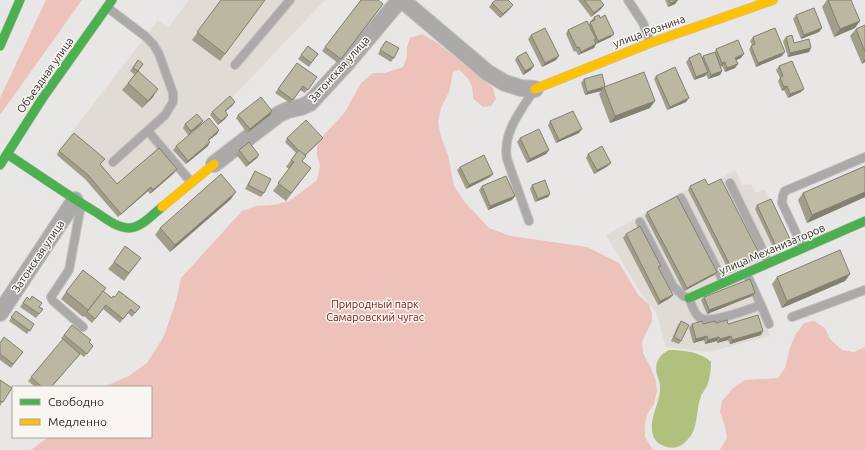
<svg xmlns="http://www.w3.org/2000/svg" width="865" height="450" viewBox="0 0 865 450" font-family="Ubuntu,sans-serif">
	<style>
		.built { fill: #e0dbd4 }
		.green { fill: #edc2ba }
		.water { fill: #afc17c }
		.lines { fill: none; stroke-linecap: round; stroke-linejoin: round }
		.lane-casing { stroke: #c3c2c1; stroke-width: 10 }
		.street-casing { stroke: #c3c2c1; stroke-width: 18 }
		.fast-casing { stroke: #c3c2c1; stroke-width: 10 }
		.slow-casing { stroke: #c3c2c1; stroke-width: 10 }
		.lane { stroke: #abaaa9; stroke-width: 8 }
		.street { stroke: #abaaa9; stroke-width: 16 }
		.fast { stroke: #4caf50; stroke-width: 9 }
		.slow { stroke: #ffc107; stroke-width: 9 }
		.wall { fill: #a19d8a }
		.shaded-wall { fill: #838071 }
		.building { fill: #bbb7a1; stroke: #838071 }
		.labels { text-anchor: middle; dominant-baseline: central; stroke-width: 3; stroke-linejoin: round; paint-order: stroke }
		.street-label { font-size: 11px; fill: #312f2e; stroke: #f9f5f0 }
		.park-label { font-size: 11px; fill: #751a11; stroke: #f9f5f0 }
	</style>
	<rect width="100%" height="100%" fill="#e9e7e5"/>
	<g class="built">
		<polygon points="189,0 325,0 230,100 227,100 207,117 219,132 206,143 208,146 150,194 148,191 118,217 85,179 55,154 158,20 168,28"/>
		<polygon points="735,170 743,185 751,184 756,193 765,189 791,243 751,278 770,336 709,352 666,347 656,312 639,290 606,235 702,181 705,187"/>
	</g>
	<g class="green">
		<polygon points="46,0 82,0 0,115 0,98"/>
		<path d="M422,34L436,42L493,88L496,99L491,106L483,107L473,98C473,84 470,79 459,70L453,72L449,92L441,108L438,122L441,137L448,155L454,186L463,200L489,228L511,236L587,247L619,263L639,296L649,304L652,314V321L642,342L643,353L651,368L656,381L657,391L654,404L648,413L645,423V437L653,450H31L48,437H151V387H103L129,376L147,363L164,336L176,301L181,278L242,211L256,206L273,205L289,201L307,188L317,180L320,166L317,155V146L324,135L345,112L361,83L373,73H385L403,67L407,57V47L410,38Z"/>
		<polygon points="814,321 825,328 830,339 842,350 854,352 865,347 865,450 720,450 727,438 725,426 720,412 722,401 733,388 745,380 778,378 785,368 790,348 795,335 804,323"/>
	</g>
	<path class="water" d="M669,350C683,350 701,352 711,362C711,370 710,378 707,386C705,390 701,394 700,399C695,416 699,431 684,443C679,448 671,449 664,446C657,444 653,438 652,431C650,415 661,402 660,386C660,382 658,378 657,375C654,363 659,355 669,350Z"/>
	<g class="lines">
		<g class="lane-casing">
			<g id="lane">
				<polyline points="628,0 643,23 650,42"/>
				<polyline points="108,8 145,36 153,44 159,54 173,93 173,102 165,115 113,162"/>
				<polyline points="235,65 290,0"/>
				<polyline points="148,131 191,182"/>
				<polyline points="730,183 769,263"/>
				<polyline points="681,198 724,283"/>
				<polyline points="81,205 69,270 51,297 53,301 83,327"/>
				<path d="M529,221L507,159C502,133 521,110 535,89"/>
				<path d="M640,222L673,286L683,296L689,298C692,305 694,314 700,318C711,324 749,309 761,305"/>
				<polyline points="803,248 782,203 783,195 785,191 865,157"/>
				<polyline points="749,279 761,305 769,324"/>
				<polyline points="792,317 865,290"/>
			</g>
		</g>
		<g class="street-casing">
			<g id="street">
				<polyline points="214,164 279,114 288,110 301,107 310,103 346,64 398,2 403,1 488,73 505,83 521,88 535,89"/>
				<polyline points="0,313 75,200"/>
			</g>
		</g>
		<g class="fast-casing">
			<g id="fast">
				<polyline points="0,46 20,0"/>
				<path d="M7,154C36,173 64,193 94,211C104,217 116,228 129,228C141,228 153,214 162,207"/>
				<polyline points="0,165 42,99 112,0"/>
				<polyline points="689,298 865,221"/>
			</g>
		</g>
		<g class="slow-casing">
			<g id="slow">
				<polyline points="535,89 650,43 773,0"/>
				<polyline points="162,207 214,164"/>
			</g>
		</g>
		<use href="#lane" class="lane"/>
		<use href="#street" class="street"/>
		<use href="#fast" class="fast"/>
		<use href="#slow" class="slow"/>
	</g>
	<g class="wall">
		<polygon points="221,0 265,0 220,61 192,40"/>
		<polygon points="361,0 383,4 338,63 322,51"/>
		<polygon points="578,0 600,0 604,5 601,9 591,17"/>
		<polygon points="665,0 677,0 675,4 668,7"/>
		<polygon points="827,0 851,0 855,28 834,37 822,7"/>
		<polygon points="492,3 510,9 500,18 489,7"/>
		<polygon points="796,15 822,28 819,32 801,39 793,19"/>
		<polygon points="594,17 611,37 596,44 594,48 578,55 576,51 574,52 566,34 568,30 589,24 592,21 591,21"/>
		<polygon points="865,25 865,62 862,64 850,36 856,29"/>
		<polygon points="531,35 556,60 542,67 528,39"/>
		<polygon points="753,37 782,56 756,67 749,49 752,45 750,41"/>
		<polygon points="786,37 794,43 811,48 809,52 788,57 783,41"/>
		<polygon points="386,41 394,58 391,62 378,54"/>
		<polygon points="308,46 318,54 309,67 298,59"/>
		<polygon points="716,49 741,58 736,60 738,64 735,68 725,72 722,66 720,67 722,71 720,75 708,79 706,74 705,76 694,80 686,62 689,58 702,58 703,56 715,52"/>
		<polygon points="517,57 531,70 523,75 515,60"/>
		<polygon points="138,60 139,71 153,97 142,108 122,90 128,83 135,75 130,71"/>
		<polygon points="297,63 317,77 305,93 300,90 290,103 275,93"/>
		<polygon points="779,66 801,92 788,98 784,90 782,91 778,81 780,78 776,70"/>
		<polygon points="656,76 686,102 667,110 654,79"/>
		<polygon points="584,79 605,86 650,108 610,123 599,94 601,91 585,95 581,83"/>
		<polygon points="235,102 232,106 225,112 228,115 225,119 218,125 210,115 212,112"/>
		<polygon points="272,111 270,115 247,133 236,118 238,115"/>
		<polygon points="203,121 200,125 188,135 183,128 185,124"/>
		<polygon points="550,121 579,133 556,143 548,125"/>
		<polygon points="219,130 217,134 209,140 208,146 186,164 173,150 176,146"/>
		<polygon points="287,138 323,138 306,155 302,161 311,168 286,201 273,191 289,169 286,167 296,153 285,142"/>
		<polygon points="520,138 549,150 546,154 527,163 517,142"/>
		<polygon points="239,150 259,155 257,158 246,167 236,154"/>
		<polygon points="59,151 101,165 117,184 174,173 150,194 148,191 118,217 85,179 57,155"/>
		<polygon points="588,154 608,166 594,174 586,158"/>
		<polygon points="865,166 865,197 807,223 798,200 803,193"/>
		<polygon points="460,167 493,174 490,177 466,189 457,170"/>
		<polygon points="255,171 264,193 261,197 245,189"/>
		<polygon points="532,185 548,197 535,202 530,189"/>
		<polygon points="708,185 760,255 757,259 730,273 688,190 690,186"/>
		<polygon points="482,186 515,196 512,200 488,210 479,190"/>
		<polygon points="231,199 170,252 155,235 160,228"/>
		<polygon points="757,205 790,239 788,243 774,249 755,209"/>
		<polygon points="647,212 714,275 684,291 645,216"/>
		<polygon points="626,234 659,268 670,298 658,305 623,238"/>
		<polygon points="141,258 124,281 108,269 114,262"/>
		<polygon points="850,274 845,281 782,308 772,284 777,277"/>
		<polygon points="103,291 112,298 115,297 140,307 132,317 128,313 120,323 103,309 92,323 84,316 83,317 61,299 66,292"/>
		<polygon points="755,293 752,296 707,314 701,300 704,297"/>
		<polygon points="27,297 43,309 36,318 20,307"/>
		<polygon points="16,311 34,324 27,334 9,321"/>
		<polygon points="681,321 681,341 679,344 671,341 678,325"/>
		<polygon points="716,323 728,324 761,335 730,344 728,340 717,343 717,341 705,344 704,340 693,343 689,328 692,324"/>
		<polygon points="64,335 89,342 90,350 84,357 80,354 52,387 35,387 28,381 63,340 61,338"/>
		<polygon points="0,343 23,352 11,368 0,360"/>
		<polygon points="0,380 12,388 0,406"/>
	</g>
	<g class="shaded-wall">
		<polygon points="678,0 675,4 668,7 671,3"/>
		<polygon points="513,5 510,9 500,18 503,14"/>
		<polygon points="604,5 601,9 591,17 594,13"/>
		<polygon points="860,21 855,28 834,37 840,29"/>
		<polygon points="822,28 819,32 801,39 804,35"/>
		<polygon points="614,34 611,37 596,44 594,48 578,55 581,52 596,44 598,41"/>
		<polygon points="811,48 809,52 788,57 790,53"/>
		<polygon points="785,52 782,56 756,67 758,63"/>
		<polygon points="744,54 741,58 732,62 735,58"/>
		<polygon points="559,56 556,60 542,67 545,63"/>
		<polygon points="865,59 865,62 862,64"/>
		<polygon points="725,62 722,66 720,67 722,63"/>
		<polygon points="738,64 735,68 725,72 727,68"/>
		<polygon points="534,66 531,70 523,75 525,71"/>
		<polygon points="722,71 720,75 708,79 711,75"/>
		<polygon points="708,72 705,76 694,80 696,77"/>
		<polygon points="787,86 784,90 782,91 784,87"/>
		<polygon points="604,87 601,91 585,95 587,92"/>
		<polygon points="158,89 153,97 142,108 148,101"/>
		<polygon points="804,89 801,92 788,98 790,94"/>
		<polygon points="689,98 686,102 667,110 670,107"/>
		<polygon points="655,101 650,108 610,123 615,116"/>
		<polygon points="235,102 232,106 222,114 225,111"/>
		<polygon points="272,111 270,115 247,133 250,129"/>
		<polygon points="228,115 225,119 218,125 221,121"/>
		<polygon points="203,121 200,125 188,135 191,131"/>
		<polygon points="582,129 579,133 556,143 559,140"/>
		<polygon points="219,130 217,134 205,143 208,140"/>
		<polygon points="323,138 320,141 301,159 304,155"/>
		<polygon points="210,142 208,146 186,164 188,161"/>
		<polygon points="549,150 546,154 527,163 530,159"/>
		<polygon points="259,155 257,158 246,167 249,163"/>
		<polygon points="611,163 608,166 594,174 597,170"/>
		<polygon points="177,169 174,173 150,194 153,190"/>
		<polygon points="493,174 490,177 466,189 469,185"/>
		<polygon points="151,187 148,191 118,217 121,214"/>
		<polygon points="236,192 231,199 170,252 175,245"/>
		<polygon points="865,192 865,197 807,223 812,215"/>
		<polygon points="550,194 548,197 535,202 538,199"/>
		<polygon points="515,196 512,200 488,210 490,206"/>
		<polygon points="790,239 788,243 774,249 776,246"/>
		<polygon points="760,255 757,259 730,273 732,269"/>
		<polygon points="717,272 714,275 684,291 687,288"/>
		<polygon points="850,274 845,281 782,308 787,301"/>
		<polygon points="755,293 752,296 707,314 709,310"/>
		<polygon points="673,295 670,298 658,305 660,301"/>
		<polygon points="763,331 761,335 730,344 732,340"/>
		<polygon points="707,336 704,340 693,343 696,339"/>
		<polygon points="731,336 728,340 717,343 720,339"/>
		<polygon points="719,337 717,341 705,344 708,340"/>
	</g>
	<g class="building">
		<polygon points="221,0 265,0 225,54 197,32"/>
		<polygon points="361,0 378,0 383,4 341,59 325,47"/>
		<polygon points="496,0 508,0 513,5 503,14 492,3"/>
		<polygon points="584,0 600,0 604,5 594,13"/>
		<polygon points="669,0 678,0 671,3"/>
		<polygon points="828,0 851,0 860,21 840,29"/>
		<polygon points="814,8 822,28 804,35 796,15"/>
		<polygon points="599,15 600,18 605,15 614,34 598,41 590,22 595,20 594,17"/>
		<polygon points="587,21 596,39 594,40 596,44 581,52 579,47 577,48 568,30"/>
		<polygon points="865,25 865,52 856,29"/>
		<polygon points="545,28 559,56 545,63 531,35"/>
		<polygon points="775,28 785,52 758,63 751,46 755,44 753,37"/>
		<polygon points="792,35 794,43 809,39 811,48 790,53 786,37"/>
		<polygon points="738,40 744,54 735,58 738,64 727,68 725,62 722,63 716,49"/>
		<polygon points="386,41 399,48 394,58 380,50"/>
		<polygon points="308,46 318,54 311,63 301,55"/>
		<polygon points="526,52 534,66 525,71 517,57"/>
		<polygon points="715,52 722,71 711,75 703,56"/>
		<polygon points="700,53 708,72 696,77 689,58"/>
		<polygon points="138,60 143,64 138,71 133,68"/>
		<polygon points="792,61 804,89 790,94 787,86 784,87 780,78 783,76 779,66"/>
		<polygon points="297,63 317,77 308,90 303,86 293,100 278,89"/>
		<polygon points="675,67 689,98 670,107 656,76"/>
		<polygon points="138,71 158,89 148,101 128,83"/>
		<polygon points="644,72 655,101 615,116 604,87"/>
		<polygon points="602,74 605,86 604,87 587,92 584,79"/>
		<polygon points="230,96 235,102 225,111 228,115 221,121 212,112"/>
		<polygon points="261,97 272,111 250,129 238,115"/>
		<polygon points="573,111 582,129 559,140 550,121"/>
		<polygon points="197,114 203,121 191,131 185,124"/>
		<polygon points="209,118 219,130 208,140 210,142 188,161 176,146"/>
		<polygon points="306,120 323,138 305,155 299,151 287,138"/>
		<polygon points="539,129 549,150 530,159 520,138"/>
		<polygon points="74,133 105,159 100,164 117,184 159,148 177,169 153,190 151,187 121,214 88,175 59,151"/>
		<polygon points="249,142 259,155 249,163 239,150"/>
		<polygon points="602,146 611,163 597,170 588,154"/>
		<polygon points="299,150 306,156 302,161 311,168 291,193 278,183 294,162 291,160"/>
		<polygon points="484,155 493,174 469,185 460,167"/>
		<polygon points="865,166 865,192 812,215 803,193"/>
		<polygon points="255,171 271,179 264,193 248,185"/>
		<polygon points="221,174 236,192 175,245 160,228"/>
		<polygon points="506,176 515,196 490,206 482,186"/>
		<polygon points="705,179 708,185 721,179 760,255 732,269 690,186"/>
		<polygon points="545,180 550,194 538,199 532,185"/>
		<polygon points="677,196 717,272 687,288 647,212"/>
		<polygon points="771,199 790,239 776,246 757,205"/>
		<polygon points="640,226 661,266 658,267 673,295 660,301 626,234"/>
		<polygon points="125,246 141,258 129,273 114,262"/>
		<polygon points="840,250 850,274 787,301 777,277"/>
		<polygon points="83,270 106,288 88,310 66,292"/>
		<polygon points="750,279 755,293 709,310 704,297"/>
		<polygon points="103,291 112,298 113,296 115,297 119,291 140,307 135,313 131,309 123,319 106,305 95,319 87,312"/>
		<polygon points="32,296 42,303 39,307 43,309 39,314 23,303 27,297 30,300"/>
		<polygon points="16,311 34,324 30,331 11,317"/>
		<polygon points="758,315 763,331 732,340 731,336 720,339 719,337 708,340 707,336 696,339 692,324 702,321 703,324 715,321 716,323 727,320 728,324"/>
		<polygon points="681,321 689,325 681,341 674,337"/>
		<polygon points="72,325 91,340 89,342 93,346 87,354 64,335"/>
		<polygon points="4,337 23,352 13,364 0,354 0,343"/>
		<polygon points="63,339 80,354 51,387 42,387 31,377"/>
		<polygon points="0,380 12,388 3,402 0,401"/>
	</g>
	<g class="labels">
		<g class="street-label">
			<text transform="translate(649 31) rotate(-20)">улица Рознина</text>
			<text transform="translate(339 69) rotate(-48)">Затонская улица</text>
			<text transform="translate(45 75) rotate(-55)">Объездная улица</text>
			<text transform="translate(772 249) rotate(-23)">улица Механизаторов</text>
			<text transform="translate(38 256) rotate(-56)">Затонская улица</text>
		</g>
		<g class="park-label">
			<text x="375" y="304">Природный парк<tspan x="375" dy="13">Самаровский чугас</tspan></text>
		</g>
	</g>
	<rect x="12" y="386" width="140" height="52" fill="#f9f5f0" stroke="#a9a6a2"/>
	<rect x="20" y="399" width="20" height="6" fill="#4caf50" stroke="#a9a6a2"/>
	<text x="48" y="406" font-size="12" fill="#312f2e">Свободно</text>
	<rect x="20" y="419" width="20" height="6" fill="#ffc107" stroke="#a9a6a2"/>
	<text x="48" y="426" font-size="12" fill="#312f2e">Медленно</text>
</svg>
